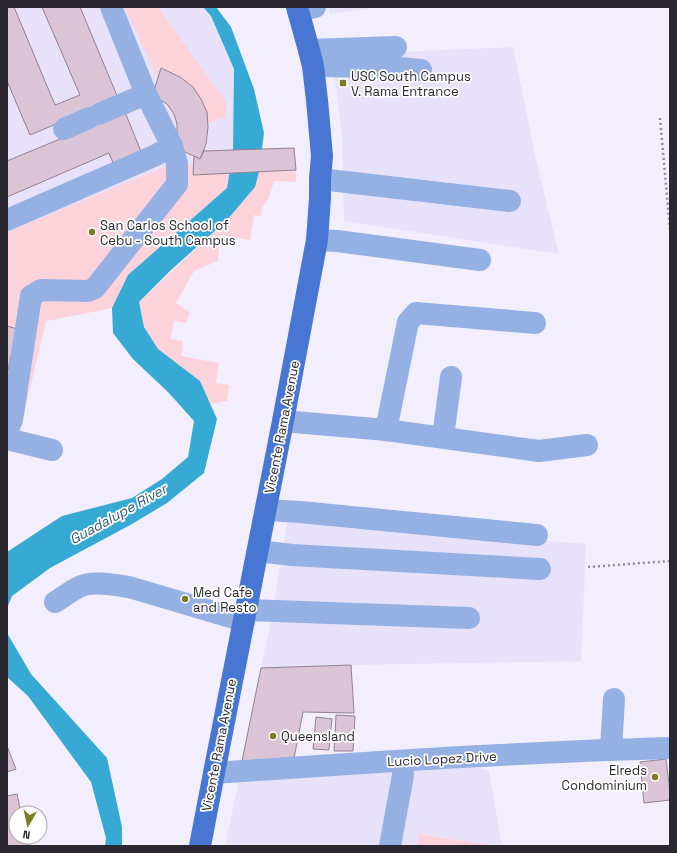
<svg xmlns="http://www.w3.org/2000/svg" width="677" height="853" viewBox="0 0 677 853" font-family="'Space Grotesk',sans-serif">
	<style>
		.built { fill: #e7e1fa }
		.green { fill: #fcd3db }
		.water { fill: #36a9d4 }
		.building { fill: #dac4d6; stroke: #938090 }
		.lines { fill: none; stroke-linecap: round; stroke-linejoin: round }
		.path { stroke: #8e8a96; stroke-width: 2.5; stroke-dasharray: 2 3; stroke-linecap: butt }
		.minor { stroke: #95b1e4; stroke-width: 22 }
		.major { stroke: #4877d3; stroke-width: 22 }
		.poi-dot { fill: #7d7c24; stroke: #fff; stroke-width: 1.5 }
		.labels { text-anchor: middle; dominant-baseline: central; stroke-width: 3.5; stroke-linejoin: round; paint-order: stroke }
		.poi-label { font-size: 13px; fill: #2a2730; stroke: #fff; text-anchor: start }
		.street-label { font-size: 13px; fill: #2a2730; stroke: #fff }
		.water-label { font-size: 14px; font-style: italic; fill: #2d5a6d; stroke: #fff }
	</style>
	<rect width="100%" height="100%" fill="#f2eefd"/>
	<g class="built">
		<polygon points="7,7 203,7 211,16 234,69 233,150 227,188 128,275 112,308 46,321 18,439 7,436"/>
		<polygon points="328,7 378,7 330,14"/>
		<polygon points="513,47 536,160 559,254 344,221 342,135 332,55"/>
		<polygon points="288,517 432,532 586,544 581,661 351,665 261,668 271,621"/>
		<polygon points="469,765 489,771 502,846 419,834 417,846 225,846 239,780"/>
	</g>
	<g class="green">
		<polygon points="125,7 158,7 226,102 226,117 208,123 207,112 192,87 180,76 161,68 158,79"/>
		<polygon points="193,165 193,175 229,173 227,188 128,275 112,308 46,321 21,426 7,423 7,375 17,329 7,326 7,232 162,168"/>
		<polygon points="296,170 296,182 274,181 269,197 262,208 261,216 254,215 250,240 220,235 218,261 194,271 176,303 190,312 186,323 174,321 171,339 183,341 181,356 219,363 216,383 229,385 227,401 210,404 200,381 158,349 144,327 139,302 227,220 255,187 259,172"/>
		<polygon points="419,834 498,846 417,846"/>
	</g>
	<g class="water">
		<polygon points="203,7 216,7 231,27 254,89 264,133 259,172 255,187 227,220 171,270 139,302 144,327 158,349 200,381 217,419 204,473 167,503 132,524 50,568 12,596 7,608 7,552 62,516 132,498 162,479 188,457 194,421 168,392 133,359 113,333 112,308 128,275 227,188 233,150 234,69 211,16"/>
		<polygon points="7,633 31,674 107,758 122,827 122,846 105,846 106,838 91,782 28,696 7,677"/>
	</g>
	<g class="building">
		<polygon points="7,7 14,7 55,105 80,95 42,7 80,7 118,98 30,135 7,81"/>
		<polygon points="161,68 180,77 193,87 201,99 207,112 208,127 206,144 200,159 174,147 177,135 177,124 174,114 167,104 159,99 152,97"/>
		<polygon points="125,112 144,159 116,170 109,153 7,197 7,161"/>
		<polygon points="294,148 296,170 193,175 194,156 200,159 204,151"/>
		<polygon points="7,326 17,329 7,375"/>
		<polygon points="351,665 354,713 303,712 294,758 242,761 261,668"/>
		<polygon points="336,715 355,716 353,751 334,751"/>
		<polygon points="316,717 332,719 329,750 313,749"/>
		<polygon points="7,746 16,769 7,772"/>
		<polygon points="666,759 670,792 670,800 644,803 640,762"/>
		<polygon points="17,794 21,813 16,813 16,837 27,837 29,846 7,846 7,796"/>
	</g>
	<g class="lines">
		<g class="path">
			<polyline points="660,118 670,230"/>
			<polyline points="588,567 670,561"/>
		</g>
		<g class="minor">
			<polyline points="298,11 315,7"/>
			<polyline points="309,50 396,47"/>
			<polyline points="313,66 389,67 421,70"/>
			<polyline points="99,114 146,94"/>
			<polyline points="64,129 89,118"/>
			<polyline points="320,179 510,201"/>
			<polyline points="7,220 156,155 172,146"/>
			<polyline points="317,240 337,241 480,260"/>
			<polyline points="283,421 386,430 539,451 587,445"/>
			<polyline points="7,427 9,427 12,420 31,296 41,290 88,291 95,288 177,184 177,164 172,146 146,94 111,7"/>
			<polyline points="386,430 408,322 416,313 535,323"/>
			<polyline points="443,437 451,377"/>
			<polyline points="7,439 52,450"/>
			<polyline points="266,510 300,512 537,535"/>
			<polyline points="258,551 292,555 540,569"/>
			<path d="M55,602C63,597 71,591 79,587C92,580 116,585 129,587L244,621"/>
			<polyline points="246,610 469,618"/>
			<polyline points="611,750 614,699"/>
			<path d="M214,773C366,763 518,752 670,748"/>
			<polyline points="390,846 403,775"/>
		</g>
		<polyline class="major" points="200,846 214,773 283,421 317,240 320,198 320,179 322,156 317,100 313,66 309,50 297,7"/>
	</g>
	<g class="poi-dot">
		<rect x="339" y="79" width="8" height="8" rx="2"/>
		<circle cx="92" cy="232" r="4"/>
		<circle cx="185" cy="599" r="4"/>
		<circle cx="273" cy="736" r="4"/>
		<circle cx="655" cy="777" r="4"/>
	</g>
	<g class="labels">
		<g class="poi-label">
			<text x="351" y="76">USC South Campus<tspan x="351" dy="15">V. Rama Entrance</tspan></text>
			<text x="100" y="225">San Carlos School of<tspan x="100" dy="15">Cebu - South Campus</tspan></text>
			<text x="193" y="592">Med Cafe<tspan x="193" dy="15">and Resto</tspan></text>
			<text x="281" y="736">Queensland</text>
			<text x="647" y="770" text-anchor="end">Elreds<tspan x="647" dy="15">Condominium</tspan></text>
		</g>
		<g class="street-label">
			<text transform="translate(282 427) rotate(-79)">Vicente Rama Avenue</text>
			<text transform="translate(219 745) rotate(-79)">Vicente Rama Avenue</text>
			<text transform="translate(442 759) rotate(-3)">Lucio Lopez Drive</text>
		</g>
		<g class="water-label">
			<text transform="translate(118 514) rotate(-29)">Guadalupe River</text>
		</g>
	</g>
	<rect width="677" height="853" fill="none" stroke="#2a2730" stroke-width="16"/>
	<g transform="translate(28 825) rotate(189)"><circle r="19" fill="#ffffff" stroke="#aaa9ac"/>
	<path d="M0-3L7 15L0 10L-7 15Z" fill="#7d7c24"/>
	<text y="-6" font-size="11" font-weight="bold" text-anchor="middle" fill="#2a2730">N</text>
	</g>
</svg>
